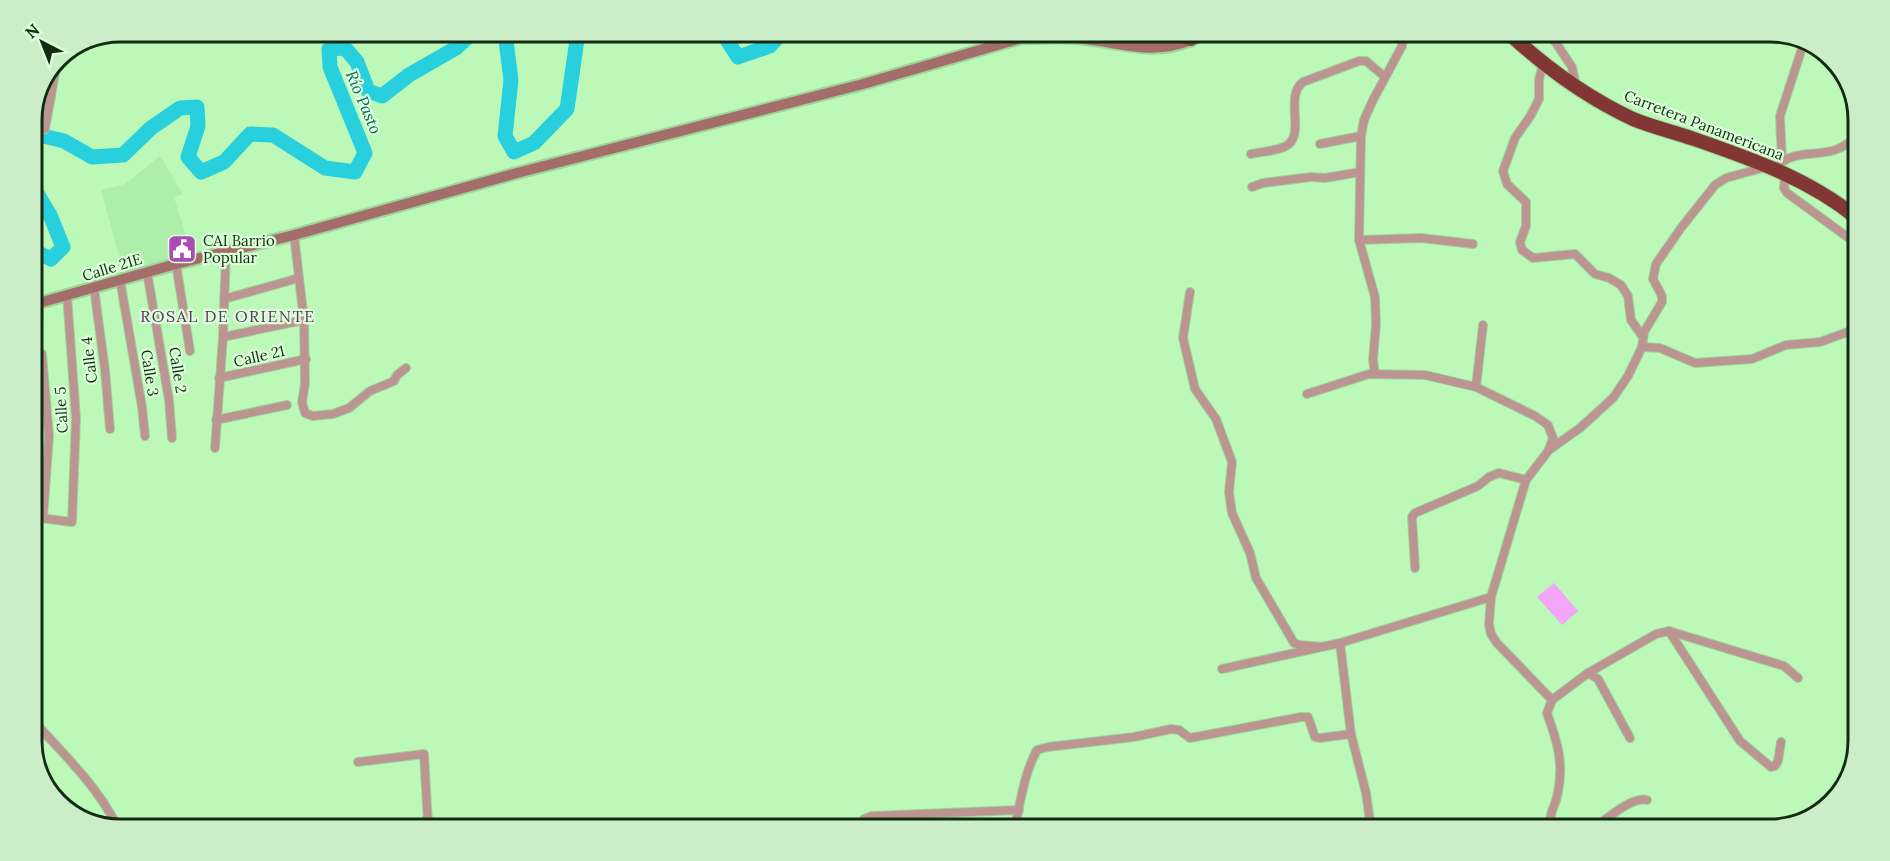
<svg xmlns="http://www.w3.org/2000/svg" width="1890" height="861" viewBox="0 0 1890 861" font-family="Lora,serif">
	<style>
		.built { fill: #adefaa }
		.green { fill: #f2a5f9 }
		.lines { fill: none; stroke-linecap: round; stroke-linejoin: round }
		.river { stroke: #28d0de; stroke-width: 15 }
		.street-casing { stroke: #9ed49b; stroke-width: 10 }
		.secondary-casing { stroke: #9ed49b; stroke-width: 14 }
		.primary-casing { stroke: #9ed49b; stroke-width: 15 }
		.highway-casing { stroke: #9ed49b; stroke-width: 16 }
		.street { stroke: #bc9592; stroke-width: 8 }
		.secondary { stroke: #a56d6a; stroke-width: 10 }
		.primary { stroke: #93514d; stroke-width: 12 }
		.highway { stroke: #823735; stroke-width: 14 }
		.labels { text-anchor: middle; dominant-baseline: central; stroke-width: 4.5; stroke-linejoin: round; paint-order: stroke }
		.street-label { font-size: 15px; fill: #132b13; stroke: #dbffd9 }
		.poi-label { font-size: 15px; fill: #132b13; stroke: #dbffd9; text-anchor: start }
		.water-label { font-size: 16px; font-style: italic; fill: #08636a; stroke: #dbffd9 }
		.neighbourhood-label { font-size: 16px; letter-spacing: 1.5px; fill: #603265; stroke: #dbffd9 }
		.rim { fill: none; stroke: #132b13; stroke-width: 3 }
	</style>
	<rect width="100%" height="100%" fill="#bcf9b9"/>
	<polygon class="built" points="160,156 183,194 174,197 187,240 171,245 167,260 123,271 101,190 125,184"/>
	<polygon class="green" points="1554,583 1578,611 1562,625 1537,597"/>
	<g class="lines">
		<g class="river">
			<polyline points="505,33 511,80 505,136 514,152 534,143 567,109 578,33"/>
			<polyline points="723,34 738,57 770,46 781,34"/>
			<polyline points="32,137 35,134 64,141 92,157 123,155 151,128 180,108 197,107 198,126 188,157 201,172 224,162 250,134 273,135 325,168 355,172 365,153 330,67 329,49 345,48 357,62 368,91 382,96 409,75 456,48 472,33"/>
			<polyline points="32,185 50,215 63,247 51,259 32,250"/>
		</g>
		<g class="street-casing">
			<g id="street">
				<polyline points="1552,37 1572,67 1576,86"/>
				<polyline points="1543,64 1539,80 1539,99 1531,115 1515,138 1503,171 1507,184 1526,202 1526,226 1520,242 1522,250 1533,258 1575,254 1595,274 1609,278 1621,285 1628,296 1631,320 1643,337"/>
				<polyline points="45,129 58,57"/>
				<polyline points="1320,144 1361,136"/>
				<path d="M1251,154C1261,152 1274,151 1284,147C1308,137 1283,97 1303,82L1359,61H1366L1385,77"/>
				<polyline points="1782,161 1780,116 1805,39"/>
				<path d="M1780,163C1805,146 1830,162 1854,138L1856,106"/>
				<polyline points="1785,174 1784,188 1787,193 1857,244"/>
				<polyline points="1252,187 1263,183 1311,177 1325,178 1360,172"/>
				<polyline points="294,235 304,320 305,384 302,402 305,413 313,416 333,414 349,408 370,391 394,381 397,375 406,368"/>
				<polyline points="1359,240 1421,238 1473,244"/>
				<polyline points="176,264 190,351"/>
				<polyline points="147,272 169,400 172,438"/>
				<polyline points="120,280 142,407 145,436"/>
				<polyline points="94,288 105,370 110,429"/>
				<polyline points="1190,292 1183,338 1195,389 1216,419 1232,462 1229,492 1232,513 1250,553 1256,578 1294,643 1300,645 1322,647"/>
				<polyline points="224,299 299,278"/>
				<polyline points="223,337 304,320"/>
				<polyline points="1642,347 1660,348 1695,363 1752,359 1786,345 1820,342 1856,329"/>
				<polyline points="32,349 38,329 39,303"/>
				<polyline points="32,353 42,354 49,436 43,518"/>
				<polyline points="1375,373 1373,360 1376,324 1375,297 1359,240 1361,136 1364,120 1373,100 1402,46 1403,37"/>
				<polyline points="219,378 306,359"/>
				<polyline points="1476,387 1483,325"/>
				<polyline points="1307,394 1369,374 1425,375 1476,387 1535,416 1548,425 1553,438 1549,449"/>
				<polyline points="216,420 287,405"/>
				<polyline points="215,448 223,337 226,252"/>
				<polyline points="32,517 72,522 76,418 67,295"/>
				<polyline points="1415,568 1412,517 1415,513 1478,486 1489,477 1499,473 1526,480"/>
				<polyline points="1669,631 1740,741 1771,767 1775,766 1778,761 1781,742"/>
				<polyline points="1340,643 1351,734 1366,793 1371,828"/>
				<polyline points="1222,669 1340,643 1491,597"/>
				<polyline points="1588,673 1598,679 1630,738"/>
				<polyline points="1552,700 1497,643 1491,634 1489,624 1491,597 1526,480 1549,450 1580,428 1613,398 1628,376 1642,347 1644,332 1662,302 1662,296 1653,279 1656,264 1681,228 1715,185 1726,178 1766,167"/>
				<polyline points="32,702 37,705"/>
				<path d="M32,719C61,752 94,782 115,822"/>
				<polyline points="358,762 424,754 428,824"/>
				<polyline points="112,823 124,823"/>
				<polyline points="860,826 864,819 872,816 1019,810"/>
				<path d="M1015,826C1021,800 1024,774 1037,750L1048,747L1134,737L1171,729L1179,730L1190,738L1301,717H1308L1315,737L1320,738L1351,734"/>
				<path d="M1551,829C1548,811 1556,807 1558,792C1564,762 1557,741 1547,713L1552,700L1588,673L1656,634L1669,631L1784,666L1798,678"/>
				<path d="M1593,829C1605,820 1632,796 1647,800"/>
			</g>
		</g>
		<g class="secondary-casing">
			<g id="secondary">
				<path d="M1025,38C1042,38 1059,37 1076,38C1118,41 1150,57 1191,40"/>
				<polyline points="32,305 176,264 294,235 517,173 863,84 1032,35"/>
			</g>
		</g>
		<g class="primary-casing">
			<polyline id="primary" points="1175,36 1191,40 1198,36"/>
		</g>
		<g class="highway-casing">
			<path id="highway" d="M1513,37C1549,70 1588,98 1633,119C1652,127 1674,132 1694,139C1752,159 1809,179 1857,218"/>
		</g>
		<use href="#street" class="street"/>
		<use href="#secondary" class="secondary"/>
		<use href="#primary" class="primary"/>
		<use href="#highway" class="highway"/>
	</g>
	<defs>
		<g id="civic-square" transform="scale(1.5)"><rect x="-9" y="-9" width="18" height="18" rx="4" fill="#ab4cb5" stroke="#dbffd9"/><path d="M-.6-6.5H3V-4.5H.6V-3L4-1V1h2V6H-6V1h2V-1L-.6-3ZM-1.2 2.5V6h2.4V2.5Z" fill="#fff"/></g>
	</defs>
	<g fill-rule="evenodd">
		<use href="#civic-square" x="182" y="249"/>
	</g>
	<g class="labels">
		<g class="street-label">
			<text transform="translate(1704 125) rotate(21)">Carretera Panamericana</text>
			<text transform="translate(112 267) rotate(-17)">Calle 21E</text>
			<text transform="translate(259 356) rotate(-13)">Calle 21</text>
			<text transform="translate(89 360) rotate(-97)">Calle 4</text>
			<text transform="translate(178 370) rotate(81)">Calle 2</text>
			<text transform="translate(150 373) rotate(81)">Calle 3</text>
			<text transform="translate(61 410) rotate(-93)">Calle 5</text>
		</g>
		<g class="poi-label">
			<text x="203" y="240">CAI Barrio<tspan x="203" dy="17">Popular</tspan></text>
		</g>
		<g class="water-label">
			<text transform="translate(364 102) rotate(67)">Río Pasto</text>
		</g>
		<g class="neighbourhood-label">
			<text x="228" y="316">ROSAL DE ORIENTE</text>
		</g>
	</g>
	<path d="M0 0H1890V861H0ZM120 42H1770A78 78 0 0 1 1848 120V741A78 78 0 0 1 1770 819H120A78 78 0 0 1 42 741V120A78 78 0 0 1 120 42Z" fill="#cbeec9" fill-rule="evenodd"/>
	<path class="rim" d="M120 42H1770A78 78 0 0 1 1848 120V741A78 78 0 0 1 1770 819H120A78 78 0 0 1 42 741V120A78 78 0 0 1 120 42Z"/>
	<g transform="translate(42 42) rotate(318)" stroke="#dbffd9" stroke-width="4.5" paint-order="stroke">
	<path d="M0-4.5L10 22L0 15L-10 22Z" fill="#132b13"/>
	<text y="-9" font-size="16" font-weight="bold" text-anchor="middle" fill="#132b13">N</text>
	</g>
</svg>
